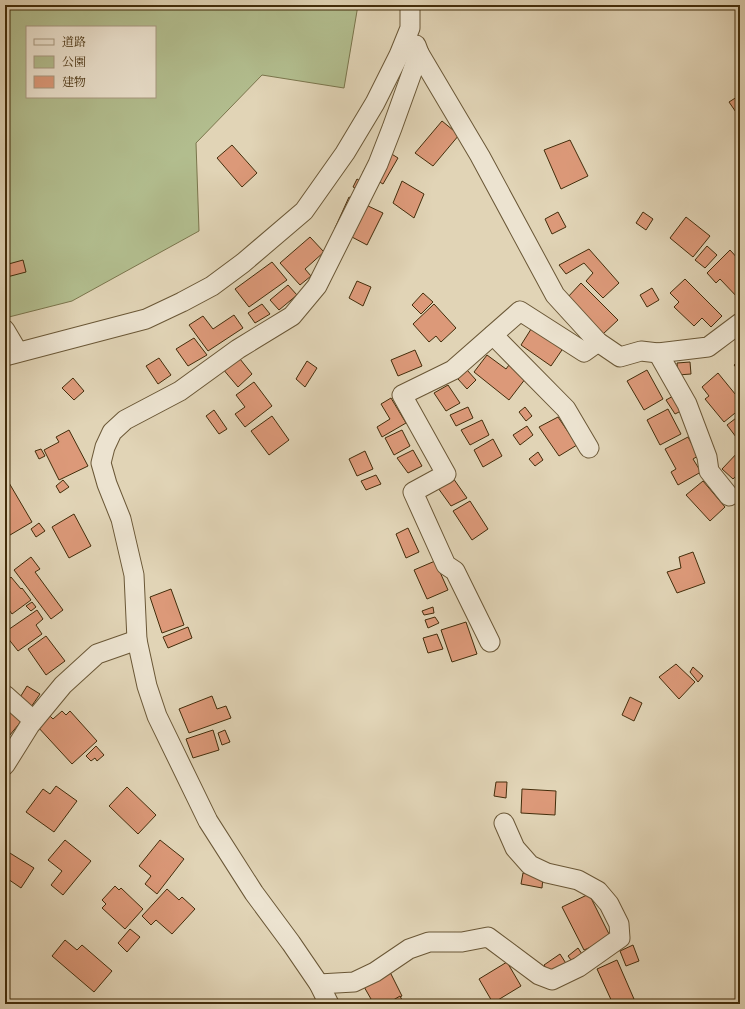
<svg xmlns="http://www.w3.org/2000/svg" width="745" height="1009" viewBox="0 0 745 1009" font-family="'EB Garamond','Noto Serif JP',serif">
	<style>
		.green { fill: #b2bd8e; stroke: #7a754c; fill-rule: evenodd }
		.building { fill: #dc9979; stroke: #432d0b }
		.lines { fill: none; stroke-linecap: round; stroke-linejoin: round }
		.minor-casing { stroke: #6a5736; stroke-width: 21 }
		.minor { stroke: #ece3d0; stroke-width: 19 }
	</style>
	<rect width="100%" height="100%" fill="#e1d4b6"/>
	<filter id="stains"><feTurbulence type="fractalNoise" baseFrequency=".005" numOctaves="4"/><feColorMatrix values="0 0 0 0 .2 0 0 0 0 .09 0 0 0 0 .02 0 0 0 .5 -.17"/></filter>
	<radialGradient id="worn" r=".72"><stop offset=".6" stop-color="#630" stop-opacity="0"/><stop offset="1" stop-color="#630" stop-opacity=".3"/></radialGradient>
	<path class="green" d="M5,5H358L344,88L262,75L196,143L199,231L72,301L5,318ZM27,27H155V97H27Z"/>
	<g class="building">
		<polygon points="740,95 740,118 729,102"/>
		<polygon points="442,121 459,135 433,166 415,153"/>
		<polygon points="570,140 588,176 561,189 544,150"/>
		<polygon points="232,145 257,173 242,187 217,158"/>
		<polygon points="379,146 398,158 383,184 363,172"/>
		<polygon points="357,179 370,187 366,193 353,187"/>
		<polygon points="402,181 424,194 414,218 393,203"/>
		<polygon points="349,197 383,213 367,245 335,228"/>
		<polygon points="558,212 566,227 552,234 545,219"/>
		<polygon points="643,212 653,219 646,230 636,223"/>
		<polygon points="686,217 710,236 693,257 670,238"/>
		<polygon points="310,237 324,252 305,269 311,276 300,285 280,263"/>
		<polygon points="707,246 717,255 705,268 695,260"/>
		<polygon points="589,249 619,283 603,298 586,281 593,273 584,263 566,274 559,265"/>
		<polygon points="730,250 740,261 740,300 720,279 716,283 707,273"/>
		<polygon points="23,260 26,272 7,277 5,265"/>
		<polygon points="272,262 287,280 249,307 235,289"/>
		<polygon points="685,279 722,316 711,327 702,318 694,326 674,307 679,302 670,293"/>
		<polygon points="357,281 371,287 363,306 349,298"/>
		<polygon points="581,283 618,320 603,334 567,298"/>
		<polygon points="288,285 297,295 279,310 270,300"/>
		<polygon points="652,288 659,300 647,307 640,295"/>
		<polygon points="423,293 433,302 421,314 412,305"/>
		<polygon points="262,304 270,314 255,323 248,313"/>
		<polygon points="434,304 456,328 441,342 436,336 429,342 413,324"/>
		<polygon points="234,315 243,328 208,351 189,325 203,316 213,329"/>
		<polygon points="533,326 564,347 551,366 521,345"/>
		<polygon points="194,338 207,355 188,366 176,349"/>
		<polygon points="232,349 252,374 238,387 217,362"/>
		<polygon points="415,350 422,366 398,376 391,360"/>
		<polygon points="487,355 506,369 512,361 529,374 509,400 474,372"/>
		<polygon points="159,358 171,375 158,384 146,366"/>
		<polygon points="740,360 740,372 734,365"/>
		<polygon points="307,361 317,368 305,387 296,379"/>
		<polygon points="690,362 691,374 678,375 677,363"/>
		<polygon points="467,370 476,380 467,389 458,379"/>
		<polygon points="647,370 663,399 644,410 627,381"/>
		<polygon points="718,373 740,400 740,409 724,422 705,399 709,396 702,387"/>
		<polygon points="73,378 84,391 74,400 62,388"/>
		<polygon points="254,382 272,406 245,427 235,414 245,407 236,395"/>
		<polygon points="448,385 460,403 446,411 434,393"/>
		<polygon points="675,395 683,410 675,414 666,400"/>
		<polygon points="391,398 406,423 382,437 377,427 390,419 381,404"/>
		<polygon points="468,407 473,418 456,426 450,415"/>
		<polygon points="525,407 532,416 526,421 519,412"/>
		<polygon points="668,409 681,434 660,445 647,420"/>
		<polygon points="214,410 227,429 219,434 206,416"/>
		<polygon points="740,415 740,433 736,437 727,425"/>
		<polygon points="272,416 289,440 269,455 251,431"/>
		<polygon points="558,417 577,445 559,456 539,427"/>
		<polygon points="482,420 489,435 470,445 461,430"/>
		<polygon points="527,426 533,435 520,445 513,435"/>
		<polygon points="69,430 88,466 59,480 44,450 59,442 56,437"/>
		<polygon points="402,430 410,446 394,455 385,438"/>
		<polygon points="688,437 698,456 693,459 701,472 678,485 671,472 676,469 665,449"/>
		<polygon points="493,439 502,456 483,467 474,450"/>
		<polygon points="41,449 45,456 39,459 35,451"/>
		<polygon points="413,450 422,466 408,473 397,458"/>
		<polygon points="740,450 740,472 733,479 722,469"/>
		<polygon points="365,451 373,469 357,476 349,459"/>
		<polygon points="538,452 543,460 535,466 529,459"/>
		<polygon points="376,475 381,484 366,490 361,481"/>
		<polygon points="5,476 32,522 5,538 5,527 6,526 5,525"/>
		<polygon points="453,478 467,498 451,506 438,488"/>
		<polygon points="63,480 69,487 60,493 56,486"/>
		<polygon points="703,481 725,507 710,521 686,495"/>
		<polygon points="470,501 488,529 472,540 453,511"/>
		<polygon points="74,514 91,546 69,558 52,527"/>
		<polygon points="39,523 45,531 36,537 31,529"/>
		<polygon points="408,528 419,552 406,558 396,534"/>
		<polygon points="693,552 705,583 677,593 667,572 681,568 679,557"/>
		<polygon points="31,557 40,569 35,572 63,610 51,619 14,570"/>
		<polygon points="435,561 448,590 427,599 414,570"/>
		<polygon points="5,577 8,580 11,577 21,589 22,588 31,600 12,614 5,604"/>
		<polygon points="171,589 184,625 162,633 150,597"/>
		<polygon points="32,602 36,607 31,611 26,606"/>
		<polygon points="433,607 434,613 424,615 422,611"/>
		<polygon points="37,610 43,619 36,625 42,634 18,651 7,637 5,639 5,632"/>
		<polygon points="435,617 439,623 428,628 425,620"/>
		<polygon points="466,622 477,654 452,662 441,630"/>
		<polygon points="188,627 192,638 168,648 163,637"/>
		<polygon points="437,634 443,649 428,653 423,638"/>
		<polygon points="46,636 65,661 46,675 28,649"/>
		<polygon points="676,664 695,682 679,699 659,677"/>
		<polygon points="693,667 703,676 698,682 690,672"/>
		<polygon points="27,686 40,694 31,707 19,699"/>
		<polygon points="212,696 217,709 226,706 231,718 189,733 179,709"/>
		<polygon points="630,697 642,703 634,721 622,715"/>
		<polygon points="5,704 23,719 5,741"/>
		<polygon points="62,711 66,715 70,711 97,741 72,764 37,726 49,715 53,719"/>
		<polygon points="213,730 219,750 193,758 186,739"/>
		<polygon points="225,730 230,742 222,745 218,733"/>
		<polygon points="96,746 104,755 97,761 95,758 91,761 86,756"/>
		<polygon points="496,782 507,782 506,798 494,796"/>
		<polygon points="56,786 77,801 54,832 26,812 43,789 50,794"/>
		<polygon points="127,787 156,815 138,834 109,806"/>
		<polygon points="522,789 556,791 555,815 521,813"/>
		<polygon points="65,840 91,861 63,895 51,885 62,871 48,860"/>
		<polygon points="160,840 184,859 157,894 145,884 151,876 139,866"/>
		<polygon points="5,850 34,868 21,888 5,877"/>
		<polygon points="523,873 543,877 542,888 521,884"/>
		<polygon points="115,886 119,890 121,888 143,909 125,929 102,908 106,904 102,900"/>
		<polygon points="167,889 179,900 182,897 195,909 172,934 156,920 151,925 142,916"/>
		<polygon points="589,894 611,938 584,950 562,907"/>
		<polygon points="130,929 140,937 127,952 118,943"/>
		<polygon points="65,940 77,950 82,945 112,971 94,992 52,956"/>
		<polygon points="633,945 639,961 626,966 620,951"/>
		<polygon points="578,948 584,957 574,964 568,956"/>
		<polygon points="560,954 567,965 551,976 544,965"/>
		<polygon points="617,960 634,999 623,1004 613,1004 597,969"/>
		<polygon points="507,962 521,986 493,1003 479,979"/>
		<polygon points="390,972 402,996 385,1004 361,1004 371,999 363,985"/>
		<polygon points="400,996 404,1004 391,1004 390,1002"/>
	</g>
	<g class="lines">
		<g class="minor-casing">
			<g id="minor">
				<polyline points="416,45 419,53 480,156 555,295 598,342 620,357 641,351 658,353 708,347 740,323"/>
				<polyline points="5,330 18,352"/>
				<polyline points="493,335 566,409 589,448"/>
				<polyline points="658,353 687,404 707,457 709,471 729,496"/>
				<polyline points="5,356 146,319 182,302 212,286 243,263 304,211 345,153 375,103 399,55 410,28 410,5"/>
				<polyline points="490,642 455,571 446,565 413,492 446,474 402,395 453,370 520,311 584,352 598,342"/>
				<polyline points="5,695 33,720"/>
				<polyline points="5,765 30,725 63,685 97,654 137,640"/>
				<polyline points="319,984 354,982 375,972 409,949 429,942 462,942 488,937 539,975 552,980 579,967 620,938 619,924 609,904 598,891 578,880 547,873 530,865 515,848 504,823"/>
				<polyline points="329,1004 319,984 291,943 254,893 208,821 157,716 147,686 137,640 134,575 121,519 107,484 101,463 105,447 112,432 125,420 180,391 238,349 292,316 317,286 378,164 392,128 419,53"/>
			</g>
		</g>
		<use href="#minor" class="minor"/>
	</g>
	<rect width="745" height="1009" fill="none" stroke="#e1d4b6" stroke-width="20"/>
	<rect x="6" y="6" width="733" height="997" fill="none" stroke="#432d0b" stroke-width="2"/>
	<rect x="10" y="10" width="725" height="989" fill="none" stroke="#432d0b"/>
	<rect x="26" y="26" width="130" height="72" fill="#ece3d0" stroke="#a89a81"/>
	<rect x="34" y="39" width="20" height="6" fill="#ece3d0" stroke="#a89a81"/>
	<text x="62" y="46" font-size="12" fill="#432d0b">道路</text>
	<rect x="34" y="56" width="20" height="12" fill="#b2bd8e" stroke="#a89a81"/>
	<text x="62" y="66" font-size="12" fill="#432d0b">公園</text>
	<rect x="34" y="76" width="20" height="12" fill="#dc9979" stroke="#a89a81"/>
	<text x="62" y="86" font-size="12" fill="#432d0b">建物</text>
	<rect width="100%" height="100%" filter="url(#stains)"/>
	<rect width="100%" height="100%" fill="url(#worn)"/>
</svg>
